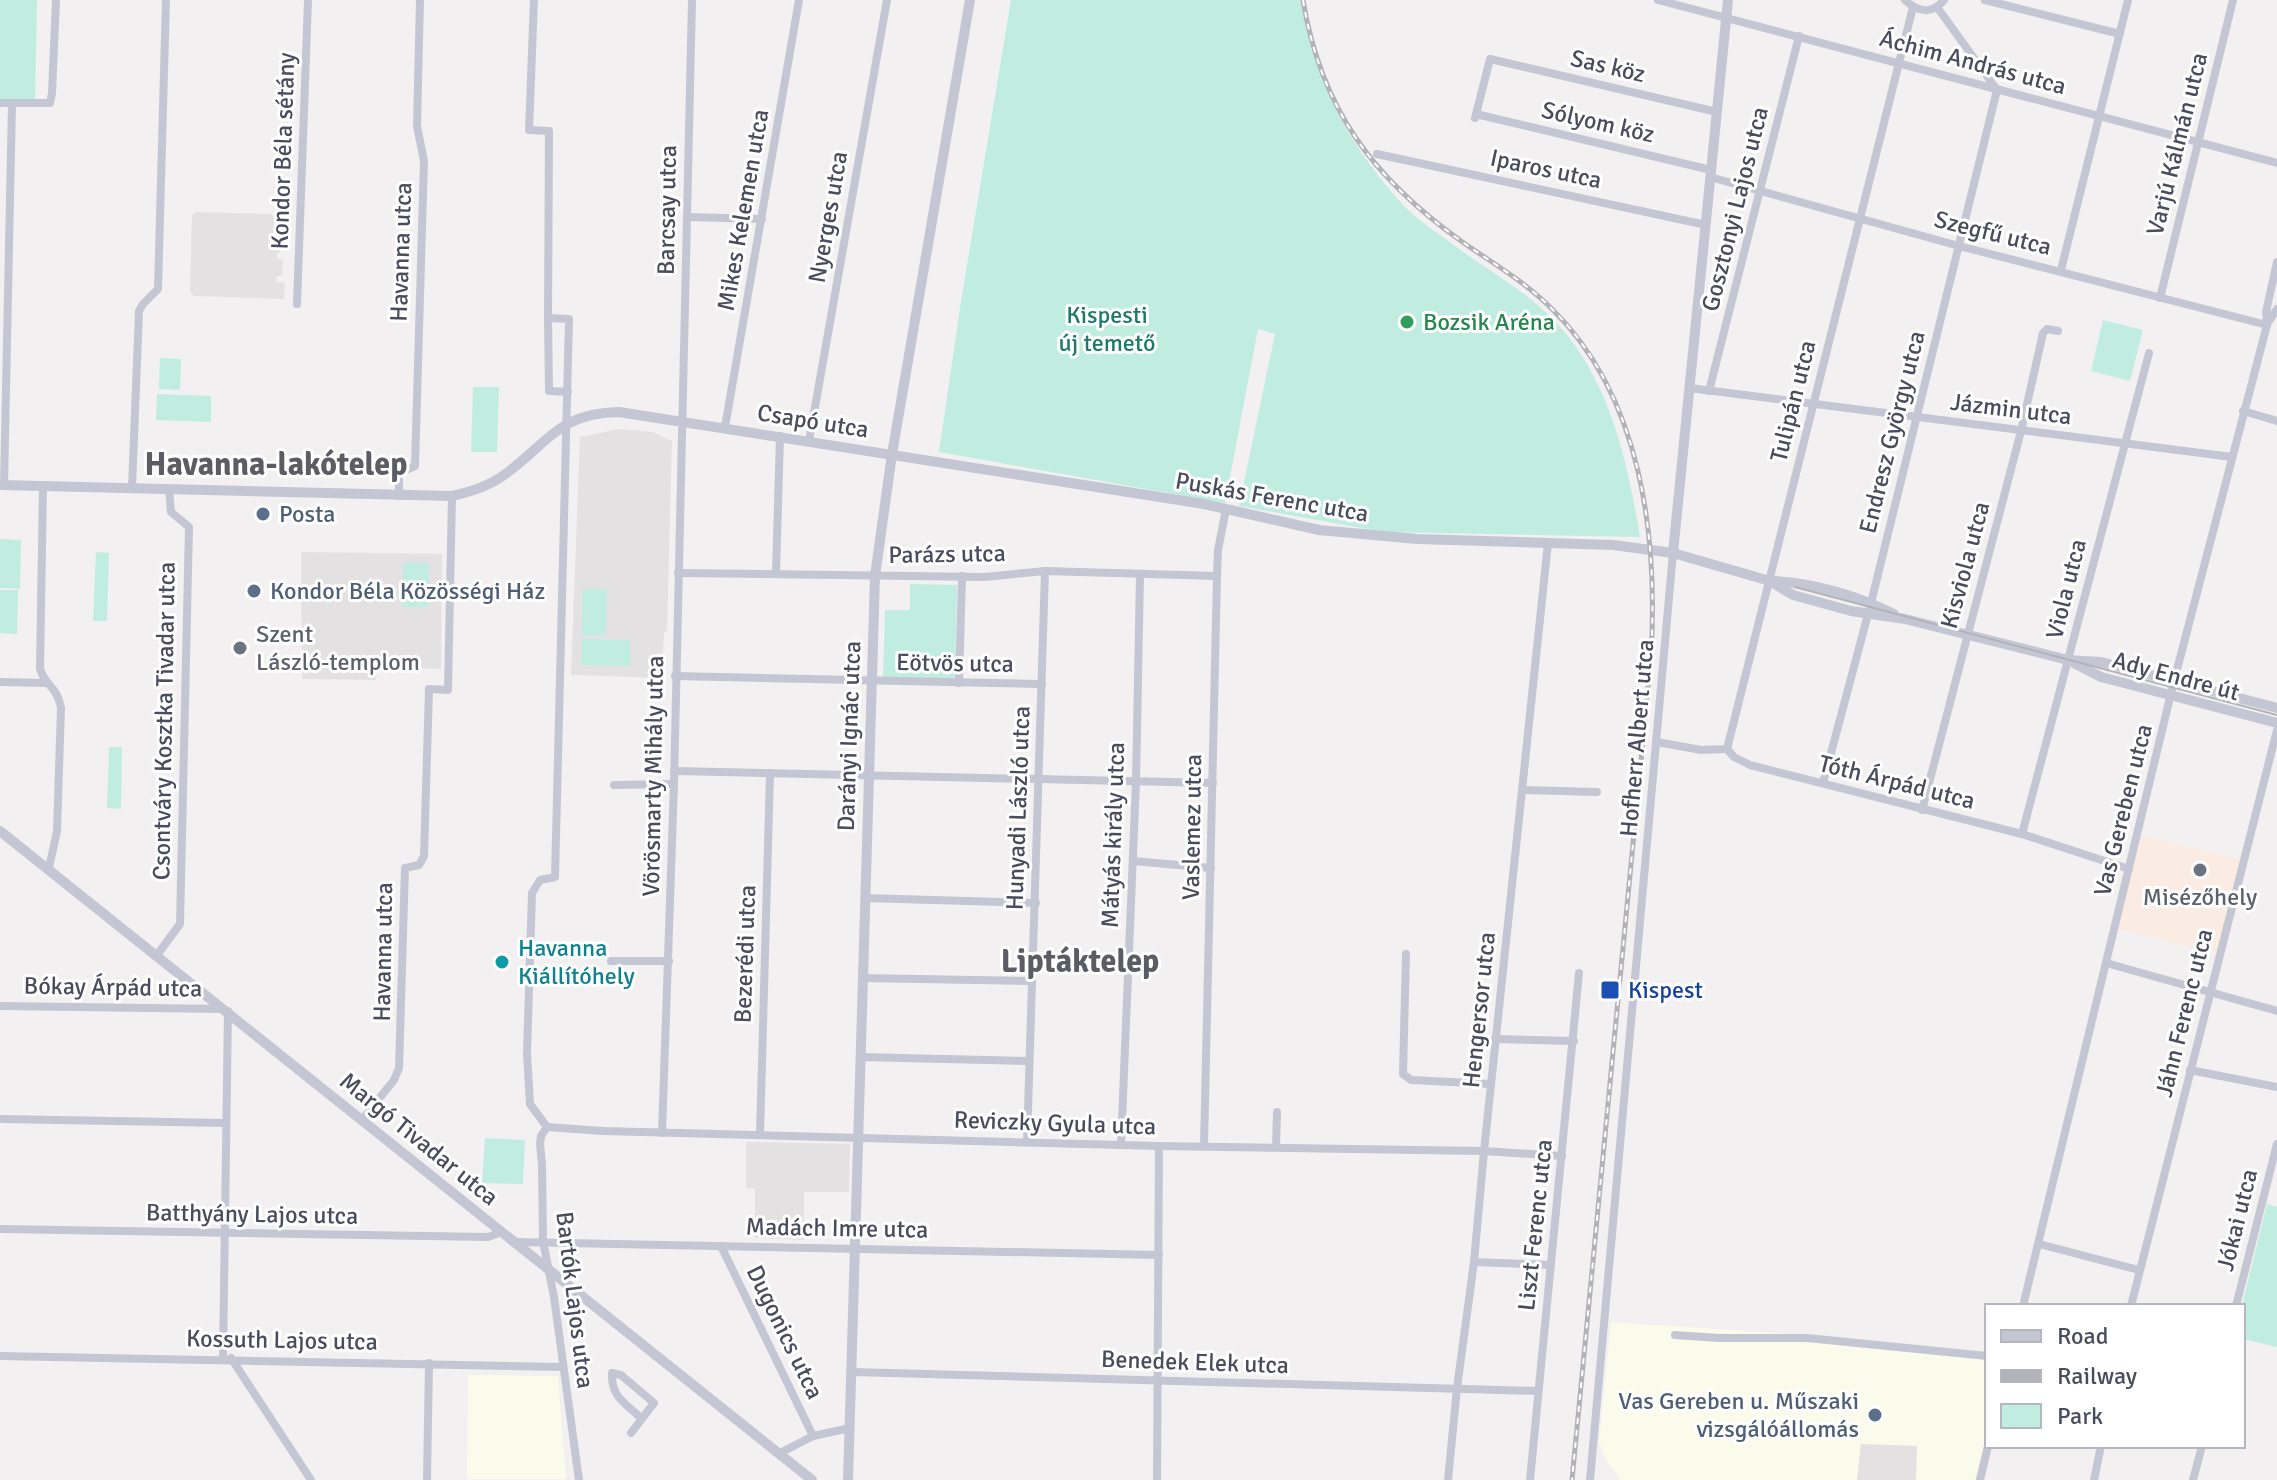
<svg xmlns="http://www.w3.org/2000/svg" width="2277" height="1480" viewBox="0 0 2277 1480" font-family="Signika,sans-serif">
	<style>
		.commercial { fill: #fafbea }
		.education { fill: #e3e1e1 }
		.medical { fill: #faece2 }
		.green { fill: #c1ede1 }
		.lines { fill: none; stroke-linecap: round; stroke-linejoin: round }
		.minor { stroke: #c4c7d3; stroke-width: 8 }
		.tertiary { stroke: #c4c7d3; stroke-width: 10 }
		.tram { stroke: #b2b2b9; stroke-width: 2 }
		.rail-casing { stroke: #b2b2b9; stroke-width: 5 }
		.rail { stroke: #fff; stroke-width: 2; stroke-dasharray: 6; stroke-linecap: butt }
		.leisure-dot { fill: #2e9e5b; stroke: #fff; stroke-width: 3 }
		.service-dot { fill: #5c6f8a; stroke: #fff; stroke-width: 3 }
		.worship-dot { fill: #6b7280; stroke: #fff; stroke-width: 3 }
		.culture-dot { fill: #0f9aa8; stroke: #fff; stroke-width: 3 }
		.transit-dot { fill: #1a4fb4; stroke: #fff; stroke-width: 3 }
		.labels { text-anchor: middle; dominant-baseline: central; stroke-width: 6; stroke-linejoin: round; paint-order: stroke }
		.street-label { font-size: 24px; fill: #494c5c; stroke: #fff }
		.park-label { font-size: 24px; fill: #1d7a6b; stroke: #fff }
		.leisure-label { font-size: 24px; fill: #27864d; stroke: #fff; text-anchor: start }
		.service-label { font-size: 24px; fill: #4e5e75; stroke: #fff; text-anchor: start }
		.worship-label { font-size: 24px; fill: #5b616d; stroke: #fff; text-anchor: start }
		.culture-label { font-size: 24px; fill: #0d838f; stroke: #fff; text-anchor: start }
		.transit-label { font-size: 24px; fill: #164399; stroke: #fff; text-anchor: start }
		.district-label { font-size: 32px; font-weight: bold; fill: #5c5d64; stroke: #fff }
	</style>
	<rect width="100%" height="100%" fill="#f2f0f0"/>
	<g class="commercial">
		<polygon points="1611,1322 1803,1335 1987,1354 1987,1433 1975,1480 1916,1480 1916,1446 1861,1444 1857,1480 1621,1480 1609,1465 1599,1443"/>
		<polygon points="468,1375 558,1376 566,1479 467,1479"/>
	</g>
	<g class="education">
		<polygon points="196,212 271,214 275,218 274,236 281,237 280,252 277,253 277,259 283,260 282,276 277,276 276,282 285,283 284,299 194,296 190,292 192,215"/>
		<polygon points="619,429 653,432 672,441 667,630 664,633 662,678 571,675 580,437"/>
		<polygon points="301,552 442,554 441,669 381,667 381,660 377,660 376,680 302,679"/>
		<polygon points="746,1142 850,1144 849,1192 804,1192 804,1240 755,1238 755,1189 746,1188"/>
		<polygon points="1861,1444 1917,1446 1916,1480 1857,1480"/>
	</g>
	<polygon class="medical" points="2137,834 2243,860 2219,954 2114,928"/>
	<g class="green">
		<polygon points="0,0 37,0 35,107 0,107"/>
		<path d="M1011,0H1302C1316,84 1346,141 1402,204C1417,220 1438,233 1455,246C1491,273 1531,293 1561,328C1611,385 1628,464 1640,537L1384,532L1239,506L1275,334L1258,329L1225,503L939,452L961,301Z"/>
		<polygon points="2103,320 2143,330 2130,381 2091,371"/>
		<polygon points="160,358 181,359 180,390 159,389"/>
		<polygon points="473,387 499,387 497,452 471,452"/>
		<polygon points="157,394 211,396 211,422 156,420"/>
		<polygon points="0,539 21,540 20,589 0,588"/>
		<polygon points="96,552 109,553 107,621 93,621"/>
		<polygon points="403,562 429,563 428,607 402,607"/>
		<polygon points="910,584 957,585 955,679 883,678 885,610 910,610"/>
		<polygon points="583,589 607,589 606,635 582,635"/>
		<polygon points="0,590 18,590 17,634 0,633"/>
		<polygon points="582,639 630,640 630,666 581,665"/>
		<polygon points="109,747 122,747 121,809 107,808"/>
		<polygon points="485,1138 525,1140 523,1184 482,1183"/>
		<polygon points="2267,1204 2277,1207 2277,1347 2243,1339 2242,1306"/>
	</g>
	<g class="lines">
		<g class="minor">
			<polyline points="534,0 529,130 549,131 548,318 569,319 555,877 540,880 532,893 527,1054 530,1104 547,1127"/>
			<polyline points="1658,0 2277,163"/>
			<path d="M1905,0C1918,12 1932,15 1944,0"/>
			<polyline points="1985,0 2120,34"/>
			<polyline points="0,103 50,103 52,93 56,0"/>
			<polyline points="1476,114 1711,170"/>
			<polyline points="1475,118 1490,59 1717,112"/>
			<polyline points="1377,154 1706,225"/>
			<polyline points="1710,177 1959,246 2267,325"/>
			<polyline points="687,217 762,219"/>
			<polyline points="2061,270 2128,0"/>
			<polyline points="2160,298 2233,0"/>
			<polyline points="297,304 308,0"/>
			<polyline points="548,318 549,391 568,392"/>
			<polyline points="2267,324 2277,309"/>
			<polyline points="1689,388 2232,457"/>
			<polyline points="1709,391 1799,36"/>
			<polyline points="2243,411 2277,421"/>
			<polyline points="725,427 799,0"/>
			<polyline points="809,441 887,0"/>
			<polyline points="4,485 12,103"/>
			<path d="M43,486L40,669C46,687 57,686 61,708L57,831L49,868"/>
			<polyline points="132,488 139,311 143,304 158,289 166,0"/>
			<polyline points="399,496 399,473 415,466 424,161 417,126 420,0"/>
			<polyline points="678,573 984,577 1045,571 1217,576"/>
			<polyline points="776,573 780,436"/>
			<polyline points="675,676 1042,684"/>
			<polyline points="0,682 47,683"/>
			<polyline points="959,683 962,576"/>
			<polyline points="1657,742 1701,750 1727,749"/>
			<polyline points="1727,749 1913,7"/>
			<polyline points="1727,749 1734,757 1750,765 2022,834 2129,869"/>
			<polyline points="674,771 1213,783"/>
			<polyline points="1823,783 1871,603 1997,90 1937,7"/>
			<polyline points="614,785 674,784"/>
			<polyline points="1522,790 1597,792"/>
			<polyline points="1922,810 2021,431 2043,333 2047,329 2058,331"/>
			<polyline points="2022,834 2149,353"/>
			<polyline points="1133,861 1211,868"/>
			<polyline points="865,898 1036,903"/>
			<polyline points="1406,954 1403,1074 1411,1080 1491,1084"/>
			<polyline points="157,955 180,924 189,527 171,512 169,489"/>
			<polyline points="611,961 669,961"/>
			<polyline points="2106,963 2277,1011"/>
			<polyline points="862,978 1032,981"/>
			<polyline points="0,1006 223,1009"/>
			<polyline points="1495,1039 1574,1041"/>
			<polyline points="860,1057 1029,1061"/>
			<polyline points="2190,1070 2277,1087"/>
			<polyline points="0,1119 226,1123"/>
			<polyline points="362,1120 394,1080 399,1068 405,868 419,865 424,856 429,689 448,690 452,496"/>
			<polyline points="547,1127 603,1131 1159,1146 1484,1151 1562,1156"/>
			<polyline points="547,1127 541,1136 540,1144 542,1164 543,1241 554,1297 579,1480"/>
			<polyline points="662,1133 674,784 692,0"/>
			<polyline points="760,1135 770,773"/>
			<polyline points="1027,1142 1045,571"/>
			<polyline points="1121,1145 1136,782 1140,575"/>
			<polyline points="1204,1146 1217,576 1218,550 1226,509"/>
			<polyline points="1276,1147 1277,1112"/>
			<polyline points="0,1229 488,1237 502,1232"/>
			<polyline points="515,1242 1159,1255"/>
			<polyline points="2039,1244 2139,1270"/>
			<polyline points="721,1246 813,1436"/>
			<polyline points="1474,1262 1551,1265"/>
			<polyline points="2023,1306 2174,681 2267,325 2266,312 2277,262"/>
			<polyline points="2131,1306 2277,730"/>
			<polyline points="2236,1306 2277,1144"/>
			<polyline points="1675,1335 1719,1338 1807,1338 1987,1356"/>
			<polyline points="0,1356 563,1367"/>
			<polyline points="223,1358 228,1011"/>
			<polyline points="231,1358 311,1480"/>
			<polyline points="852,1372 1538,1391"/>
			<path d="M631,1433L654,1403L621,1375L612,1373C611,1397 624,1402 641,1418"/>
			<polyline points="780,1453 813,1436 850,1428"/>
			<polyline points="427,1480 429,1363"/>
			<polyline points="1157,1480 1159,1146"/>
			<polyline points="1448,1480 1457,1388 1474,1262 1484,1151 1548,543"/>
			<polyline points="1530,1480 1579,973"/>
			<polyline points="1590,1480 1673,553"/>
			<polyline points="1980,1480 1988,1446"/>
			<polyline points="2094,1480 2101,1446"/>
			<polyline points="2193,1480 2202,1446"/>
		</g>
		<g class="tertiary">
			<path d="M0,485L452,496C470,492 489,486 504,475C548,444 557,413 619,412L1204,504L1319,530L1417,539L1613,545L1673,553L1770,581L1793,595L1851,611L1905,619L2068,660L2101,662L2277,708"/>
			<polyline points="1673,553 1728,0"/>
			<path d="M1776,581C1816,584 1858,596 1894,614"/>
			<polyline points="2074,663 2101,677 2277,723"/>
			<polyline points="0,831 812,1480"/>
			<polyline points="848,1480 875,576 892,454 970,0"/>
		</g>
		<polyline class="tram" points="1795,587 2277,715"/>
		<g class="rail-casing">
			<path id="rail" d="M1303,0C1321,109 1373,178 1461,241C1492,263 1526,282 1553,310C1642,398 1658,537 1651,656L1572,1480"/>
		</g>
		<use href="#rail" class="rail"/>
	</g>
	<circle class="leisure-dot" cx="1407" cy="322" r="8"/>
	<g class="service-dot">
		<circle cx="263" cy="514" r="8"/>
		<circle cx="254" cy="591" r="8"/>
		<circle cx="1875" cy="1415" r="8"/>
	</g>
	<g class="worship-dot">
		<circle cx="240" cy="648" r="8"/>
		<circle cx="2200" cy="870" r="8"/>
	</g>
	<circle class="culture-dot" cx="502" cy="962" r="8"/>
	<rect class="transit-dot" x="1600" y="980" width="20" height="20" rx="4"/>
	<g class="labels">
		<g class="street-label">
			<text transform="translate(1973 62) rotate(15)">Áchim András utca</text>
			<text transform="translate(1608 66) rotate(13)">Sas köz</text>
			<text transform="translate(1598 122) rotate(13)">Sólyom köz</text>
			<text transform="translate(2177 144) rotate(-76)">Varjú Kálmán utca</text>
			<text transform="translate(283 151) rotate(-88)">Kondor Béla sétány</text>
			<text transform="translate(1546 169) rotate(12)">Iparos utca</text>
			<text transform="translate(1735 209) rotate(-76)">Gosztonyi Lajos utca</text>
			<text transform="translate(667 210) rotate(-89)">Barcsay utca</text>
			<text transform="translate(743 210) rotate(-80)">Mikes Kelemen utca</text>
			<text transform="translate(828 217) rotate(-80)">Nyerges utca</text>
			<text transform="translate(1993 233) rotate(14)">Szegfű utca</text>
			<text transform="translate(401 252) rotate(-88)">Havanna utca</text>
			<text transform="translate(1793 401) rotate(-76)">Tulipán utca</text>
			<text transform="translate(2011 409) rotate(7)">Jázmin utca</text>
			<text transform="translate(813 421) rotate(9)">Csapó utca</text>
			<text transform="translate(1892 432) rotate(-76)">Endresz György utca</text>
			<text transform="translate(1272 497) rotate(10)">Puskás Ferenc utca</text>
			<text transform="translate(947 554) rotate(-1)">Parázs utca</text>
			<text transform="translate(1965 565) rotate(-75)">Kisviola utca</text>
			<text transform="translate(2066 589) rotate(-76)">Viola utca</text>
			<text transform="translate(955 663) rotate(1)">Eötvös utca</text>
			<text transform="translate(2176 676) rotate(15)">Ady Endre út</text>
			<text transform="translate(164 721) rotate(-89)">Csontváry Kosztka Tivadar utca</text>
			<text transform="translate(849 736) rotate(-88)">Darányi Ignác utca</text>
			<text transform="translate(1637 738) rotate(-85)">Hofherr Albert utca</text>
			<text transform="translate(653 776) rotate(-89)">Vörösmarty Mihály utca</text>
			<text transform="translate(1897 782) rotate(14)">Tóth Árpád utca</text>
			<text transform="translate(1018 808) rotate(-88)">Hunyadi László utca</text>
			<text transform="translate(2123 810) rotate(-76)">Vas Gereben utca</text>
			<text transform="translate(1192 827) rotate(-89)">Vaslemez utca</text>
			<text transform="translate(1113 835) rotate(-88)">Mátyás király utca</text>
			<text transform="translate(383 952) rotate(-89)">Havanna utca</text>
			<text transform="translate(745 954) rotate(-88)">Bezerédi utca</text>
			<text transform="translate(113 987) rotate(1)">Bókay Árpád utca</text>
			<text transform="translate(1479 1010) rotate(-84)">Hengersor utca</text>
			<text transform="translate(2184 1013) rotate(-76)">Jáhn Ferenc utca</text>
			<text transform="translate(1055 1123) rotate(2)">Reviczky Gyula utca</text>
			<text transform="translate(419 1139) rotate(39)">Margó Tivadar utca</text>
			<text transform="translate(252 1214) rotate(1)">Batthyány Lajos utca</text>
			<text transform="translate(2237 1220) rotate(-76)">Jókai utca</text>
			<text transform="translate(1535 1225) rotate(-84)">Liszt Ferenc utca</text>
			<text transform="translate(837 1228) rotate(1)">Madách Imre utca</text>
			<text transform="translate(575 1300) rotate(83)">Bartók Lajos utca</text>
			<text transform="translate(785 1332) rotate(64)">Dugonics utca</text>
			<text transform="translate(282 1340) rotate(1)">Kossuth Lajos utca</text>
			<text transform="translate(1195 1362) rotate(2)">Benedek Elek utca</text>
		</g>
		<g class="park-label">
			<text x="1107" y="315">Kispesti<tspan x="1107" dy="28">új temető</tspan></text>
		</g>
		<g class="leisure-label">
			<text x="1423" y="322">Bozsik Aréna</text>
		</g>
		<g class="service-label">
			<text x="279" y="514">Posta</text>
			<text x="270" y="591">Kondor Béla Közösségi Ház</text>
			<text x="1859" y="1401" text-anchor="end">Vas Gereben u. Műszaki<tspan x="1859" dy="28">vizsgálóállomás</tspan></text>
		</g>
		<g class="worship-label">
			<text x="256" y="634">Szent<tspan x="256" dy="28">László-templom</tspan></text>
			<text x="2200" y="897" text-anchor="middle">Misézőhely</text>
		</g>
		<g class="culture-label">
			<text x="518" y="948">Havanna<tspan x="518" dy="28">Kiállítóhely</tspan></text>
		</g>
		<g class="transit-label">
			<text x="1628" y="990">Kispest</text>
		</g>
		<g class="district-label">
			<text x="276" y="464">Havanna-lakótelep</text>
			<text x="1080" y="961">Liptáktelep</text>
		</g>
	</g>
	<rect x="1985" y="1304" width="260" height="144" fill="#ffffff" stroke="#b6b7be" stroke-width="2"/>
	<rect x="2001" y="1330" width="40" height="12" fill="#c4c7d3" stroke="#b6b7be" stroke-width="2"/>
	<text x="2057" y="1344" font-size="24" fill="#494c5c">Road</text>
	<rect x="2001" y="1370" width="40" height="12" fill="#b2b2b9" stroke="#b6b7be" stroke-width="2"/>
	<text x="2057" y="1384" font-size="24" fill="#494c5c">Railway</text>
	<rect x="2001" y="1404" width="40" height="24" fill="#c1ede1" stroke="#b6b7be" stroke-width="2"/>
	<text x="2057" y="1424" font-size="24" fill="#494c5c">Park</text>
</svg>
